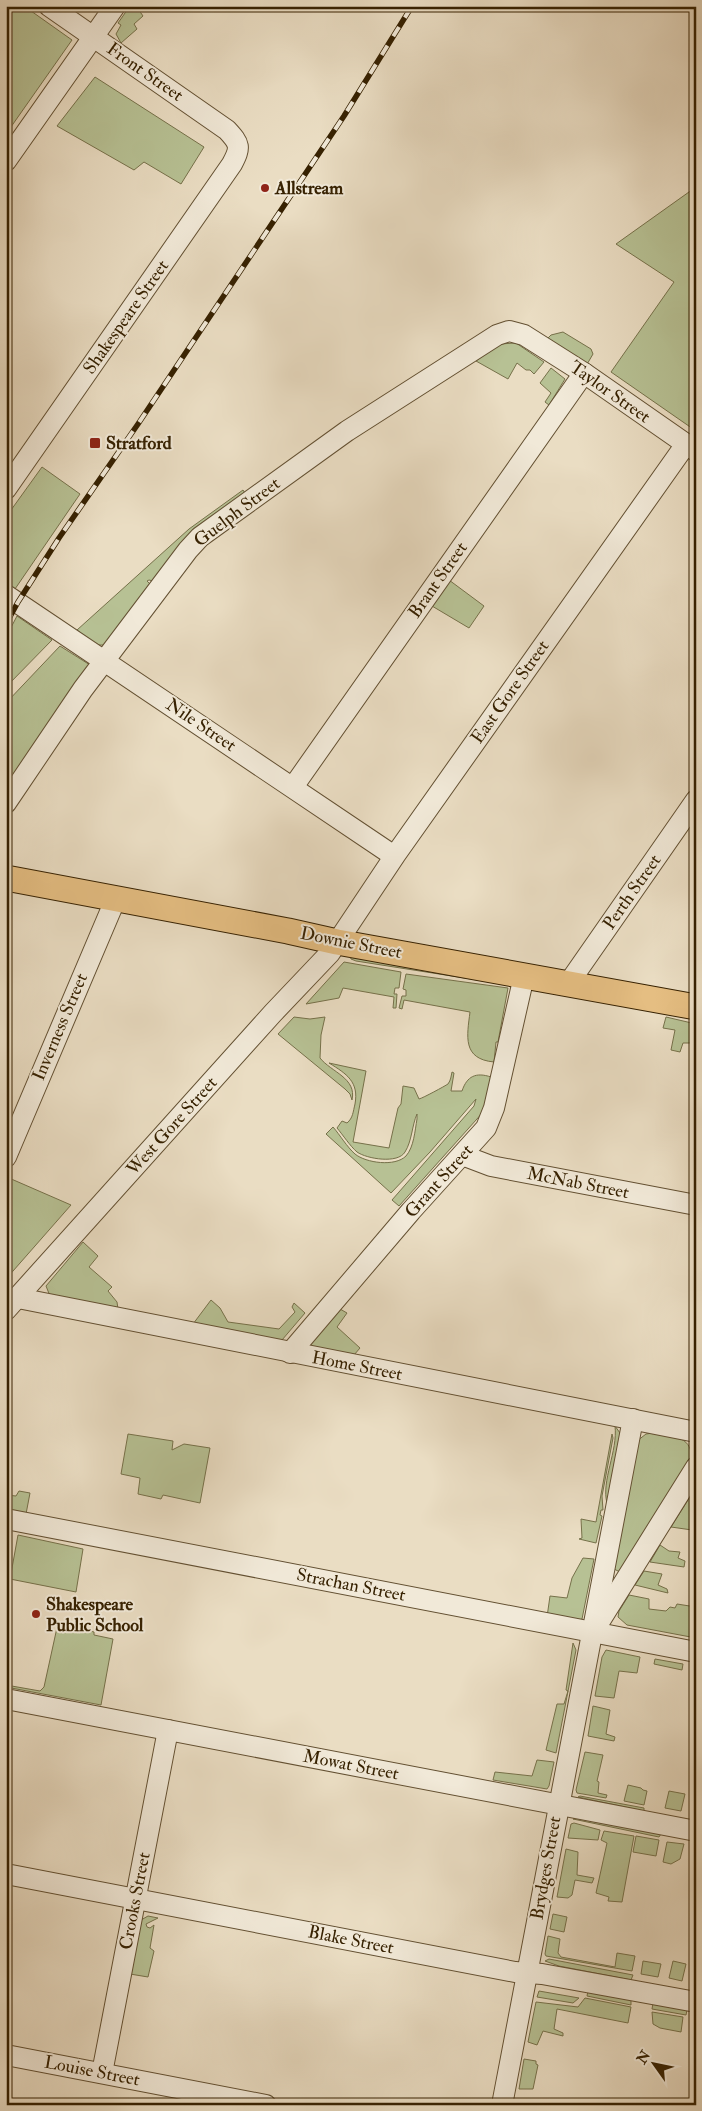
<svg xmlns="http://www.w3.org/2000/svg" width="702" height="2111" viewBox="0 0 702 2111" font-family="'IM FELL Double Pica',serif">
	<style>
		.green { fill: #b7c194; stroke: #76714a }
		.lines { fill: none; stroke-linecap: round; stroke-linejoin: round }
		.minor-casing { stroke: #635032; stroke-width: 22 }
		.major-casing { stroke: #362101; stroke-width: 27 }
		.minor { stroke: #f1e9d8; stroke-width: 20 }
		.major { stroke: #e5be82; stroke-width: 25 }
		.rail-casing { stroke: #362101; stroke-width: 5.5 }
		.rail { stroke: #f1e9d8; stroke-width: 4; stroke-dasharray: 11; stroke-linecap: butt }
		.poi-dot { fill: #8f2418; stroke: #f1e9d8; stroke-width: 2 }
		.labels { text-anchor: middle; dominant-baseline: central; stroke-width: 4; stroke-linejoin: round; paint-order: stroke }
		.street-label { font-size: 18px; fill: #362101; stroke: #f1e9d8 }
		.poi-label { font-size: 18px; font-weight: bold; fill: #362101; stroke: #f1e9d8; text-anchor: start }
	</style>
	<rect width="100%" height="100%" fill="#eaddc3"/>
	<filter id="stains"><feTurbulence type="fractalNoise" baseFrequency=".004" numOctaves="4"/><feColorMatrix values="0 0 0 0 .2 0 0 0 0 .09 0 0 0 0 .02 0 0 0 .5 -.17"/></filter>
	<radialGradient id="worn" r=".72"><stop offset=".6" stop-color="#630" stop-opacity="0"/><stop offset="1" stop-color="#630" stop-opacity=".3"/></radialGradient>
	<g class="green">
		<polygon points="6,6 24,6 72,40 6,134"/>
		<polygon points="130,6 136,6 143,16 134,24 137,29 121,43 116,34 121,25 118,23"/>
		<polygon points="95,77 204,147 181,184 144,162 134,170 57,126"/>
		<polygon points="696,187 696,431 611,372 674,282 616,244"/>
		<polygon points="563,332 591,349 593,354 586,366 547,339 551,335"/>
		<polygon points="516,343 544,362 534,374 530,370 526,370 517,363 508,379 476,361 499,344"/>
		<polygon points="551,368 565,379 549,405 545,402 551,393 540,383"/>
		<polygon points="42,467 80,494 15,589 6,584 6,517"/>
		<polygon points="243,490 245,493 179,546 153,581 149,580 147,581 150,584 147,590 104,645 96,645 77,630 189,529"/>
		<polygon points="449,580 484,606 469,628 432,606"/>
		<polygon points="17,616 52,640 6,687 6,637"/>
		<polygon points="60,646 90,665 6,793 6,703"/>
		<polygon points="350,955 509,985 356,961 351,959"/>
		<polygon points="344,962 401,972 399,988 395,988 394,994 397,994 396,1008 393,1008 394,997 343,988 339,998 306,1004"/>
		<path d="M406,974L508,988L498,1042H496L494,1062C462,1059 467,1036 470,1012L404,1000L402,1009L399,1008L402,996H406V990L403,989Z"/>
		<path d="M294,1017L310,1019L325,1017L321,1035L320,1058C331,1072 357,1078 352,1100L350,1094L345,1089L278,1034Z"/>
		<polygon points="666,1017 696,1024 690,1043 683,1043 680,1052 671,1050 675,1030 663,1028"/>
		<path d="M329,1063L366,1071L353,1142L389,1148L398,1108L401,1104L403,1086L414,1088L419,1099C423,1098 445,1086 448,1084C451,1080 451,1076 452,1072L454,1073L451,1091H462C467,1076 476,1072 491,1077L485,1110L399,1206L392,1200L474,1106L476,1099L430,1152L391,1193L326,1134L333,1127C340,1135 347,1147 355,1154C366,1163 395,1167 406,1156C414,1147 415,1130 417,1119V1114C412,1125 412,1141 405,1152C398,1164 367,1159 357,1152C350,1146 343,1135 337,1128L342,1121L347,1123C353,1118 353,1112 355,1104C359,1082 347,1074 329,1063Z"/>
		<polygon points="9,1178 71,1205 6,1279 6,1185"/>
		<polygon points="83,1242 98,1256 89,1267 112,1287 108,1291 117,1302 118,1309 50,1296 46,1286"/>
		<polygon points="211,1300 220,1308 228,1322 279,1329 295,1312 292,1307 294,1303 305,1313 282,1340 276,1340 193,1324"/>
		<polygon points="340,1309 347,1313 337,1327 360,1348 354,1355 311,1346 311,1342"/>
		<path d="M615,1426L620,1433L621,1440L607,1503C601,1481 618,1451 615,1426Z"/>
		<path d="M653,1433C669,1436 692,1435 691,1457L620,1572L612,1568L637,1441L646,1434Z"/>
		<polygon points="128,1434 173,1441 172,1450 184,1444 210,1448 200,1503 163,1495 161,1499 138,1494 140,1478 121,1474"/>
		<polygon points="612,1434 613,1438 602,1496 603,1510 601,1510 600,1515 602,1516 596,1543 579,1539 582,1538 581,1519 596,1522"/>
		<polygon points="19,1491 30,1493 26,1514 6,1510 6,1495 16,1496"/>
		<polygon points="691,1495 696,1497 696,1520 692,1530 671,1527"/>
		<polygon points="18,1535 83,1549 76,1592 10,1579"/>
		<polygon points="660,1545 669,1551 680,1552 678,1558 685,1561 684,1567 650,1562"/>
		<polygon points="583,1558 594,1559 582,1619 577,1621 547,1617 550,1596 567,1598 572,1578"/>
		<polygon points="644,1571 662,1574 658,1585 667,1589 668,1593 635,1585"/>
		<polygon points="629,1595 649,1599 649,1609 666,1611 670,1607 675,1608 677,1604 696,1607 696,1638 627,1625 618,1617 619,1611"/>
		<polygon points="58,1623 94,1632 94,1635 113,1639 101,1705 6,1687 6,1685 40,1691 44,1687"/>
		<polygon points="573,1643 576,1650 556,1753 546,1750 557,1704 564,1704 568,1691 566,1690"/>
		<polygon points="606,1650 640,1657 637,1673 619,1671 614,1698 595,1696 602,1657"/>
		<polygon points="655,1659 683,1664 682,1670 654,1664"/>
		<polygon points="593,1706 610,1710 606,1734 615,1737 614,1741 588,1736"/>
		<polygon points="585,1752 603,1755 597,1781 599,1782 598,1793 607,1795 606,1798 577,1793 576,1790"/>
		<polygon points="537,1760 554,1762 549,1786 547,1789 493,1780 495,1772 532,1776"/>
		<polygon points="628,1785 641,1788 643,1790 647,1791 644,1805 624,1801"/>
		<polygon points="669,1791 685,1794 681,1811 665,1808"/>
		<polygon points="580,1796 644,1808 644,1811 578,1797"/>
		<polygon points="578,1818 661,1834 659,1837 573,1819"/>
		<polygon points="574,1823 600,1830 598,1840 568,1838 571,1824"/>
		<polygon points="604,1831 634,1836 622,1902 608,1901 609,1897 596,1893 607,1843 601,1840"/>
		<polygon points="636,1836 659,1840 656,1856 633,1852"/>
		<polygon points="667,1842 684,1844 680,1859 671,1864 663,1862"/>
		<polygon points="566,1849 578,1852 577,1875 594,1878 592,1883 575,1880 572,1895 568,1898 557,1897"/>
		<polygon points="553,1914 567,1917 564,1932 550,1929"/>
		<polygon points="148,1916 158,1918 146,1924 147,1927 150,1928 154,1925 150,1948 154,1951 148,1977 130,1974 141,1920"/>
		<polygon points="548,1936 560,1939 558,1953 561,1957 615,1967 617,1953 635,1956 632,1971 546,1956 545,1954"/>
		<polygon points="549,1959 633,1975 631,1980 559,1966 545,1961"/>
		<polygon points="643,1961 661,1964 658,1977 641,1974"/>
		<polygon points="673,1961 686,1964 682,1981 669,1978"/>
		<polygon points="539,1991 579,1998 573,2003 537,1997"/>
		<polygon points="588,1991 631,1999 631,2005 587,1996"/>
		<polygon points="585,1998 631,2007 628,2023 557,2009 554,2029 563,2033 563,2036 543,2031 537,2045 528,2042 536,2002 578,2007"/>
		<polygon points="653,2003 687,2010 686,2015 652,2009"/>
		<polygon points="652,2012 683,2017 681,2032 660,2028 653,2024"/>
		<polygon points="524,2059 536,2061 536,2064 538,2065 533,2089 519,2089"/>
	</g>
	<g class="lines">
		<g class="minor-casing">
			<g id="minor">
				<polyline points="6,161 115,6"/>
				<path d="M6,489L232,164C241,147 240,144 227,130L49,6"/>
				<polyline points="6,595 394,856"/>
				<polyline points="293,787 584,373"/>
				<polyline points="6,803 83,689 188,550 200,537 347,431 497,335 509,331 524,335 584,373 696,451"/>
				<polyline points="568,984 696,800"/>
				<polyline points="462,1155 491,1166 696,1205"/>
				<polyline points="6,1157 116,898"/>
				<polyline points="18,1298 696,1432"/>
				<polyline points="6,1310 273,1013 330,953 396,854 686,444"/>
				<polyline points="290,1353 411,1211 486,1128 494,1108 524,976"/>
				<polyline points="6,1519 696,1652"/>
				<polyline points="598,1624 696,1467"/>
				<polyline points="6,1699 696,1831"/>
				<polyline points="6,1874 515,1972 542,1974 696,2002"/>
				<polyline points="6,2055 266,2105"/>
				<polyline points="102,2073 168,1730"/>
				<polyline points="502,2105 633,1419"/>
			</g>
		</g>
		<g class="major-casing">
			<polyline id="major" points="6,878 288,931 337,942 696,1007"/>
		</g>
		<use href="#minor" class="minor"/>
		<use href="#major" class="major"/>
		<g class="rail-casing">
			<polyline id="rail" points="6,624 18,602 59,538 138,424 344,116 412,6"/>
		</g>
		<use href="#rail" class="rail"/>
	</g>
	<g class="poi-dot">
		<circle cx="265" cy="188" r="5"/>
		<rect x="89" y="437" width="12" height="12" rx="2.5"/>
		<circle cx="36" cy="1614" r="5"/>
	</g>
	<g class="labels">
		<g class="street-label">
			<text transform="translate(145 72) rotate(35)">Front Street</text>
			<text transform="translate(126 317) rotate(-55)">Shakespeare Street</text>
			<text transform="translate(610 392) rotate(35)">Taylor Street</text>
			<text transform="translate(237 512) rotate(-37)">Guelph Street</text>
			<text transform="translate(438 580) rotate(-55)">Brant Street</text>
			<text transform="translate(510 692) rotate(-55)">East Gore Street</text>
			<text transform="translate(201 725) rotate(34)">Nile Street</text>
			<text transform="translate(632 892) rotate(-55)">Perth Street</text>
			<text transform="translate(351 943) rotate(11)">Downie Street</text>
			<text transform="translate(60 1027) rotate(-67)">Inverness Street</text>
			<text transform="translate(172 1126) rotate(-48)">West Gore Street</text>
			<text transform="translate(439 1181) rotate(-48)">Grant Street</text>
			<text transform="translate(578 1183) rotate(11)">McNab Street</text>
			<text transform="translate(357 1366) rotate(11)">Home Street</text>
			<text transform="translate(351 1585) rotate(11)">Strachan Street</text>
			<text transform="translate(351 1765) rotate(11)">Mowat Street</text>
			<text transform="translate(546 1868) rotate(-80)">Brydges Street</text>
			<text transform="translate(135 1901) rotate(-79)">Crooks Street</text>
			<text transform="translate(351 1940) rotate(11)">Blake Street</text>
			<text transform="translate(92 2071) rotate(11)">Louise Street</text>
		</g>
		<g class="poi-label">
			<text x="275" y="188">Allstream</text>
			<text x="106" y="443">Stratford</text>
			<text x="46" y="1604">Shakespeare<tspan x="46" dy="21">Public School</tspan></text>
		</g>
	</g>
	<rect width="702" height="2111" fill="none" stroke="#eaddc3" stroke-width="25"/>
	<rect x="8" y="8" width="687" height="2096" fill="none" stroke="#362101" stroke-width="2.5"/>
	<rect x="12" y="12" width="677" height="2086" fill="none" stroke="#362101"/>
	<g transform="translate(654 2064) rotate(303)" stroke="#f1e9d8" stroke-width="4" paint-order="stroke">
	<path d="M0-4L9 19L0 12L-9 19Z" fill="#362101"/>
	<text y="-8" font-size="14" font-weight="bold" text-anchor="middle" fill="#362101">N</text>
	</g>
	<rect width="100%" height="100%" filter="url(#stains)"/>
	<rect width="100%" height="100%" fill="url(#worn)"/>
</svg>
